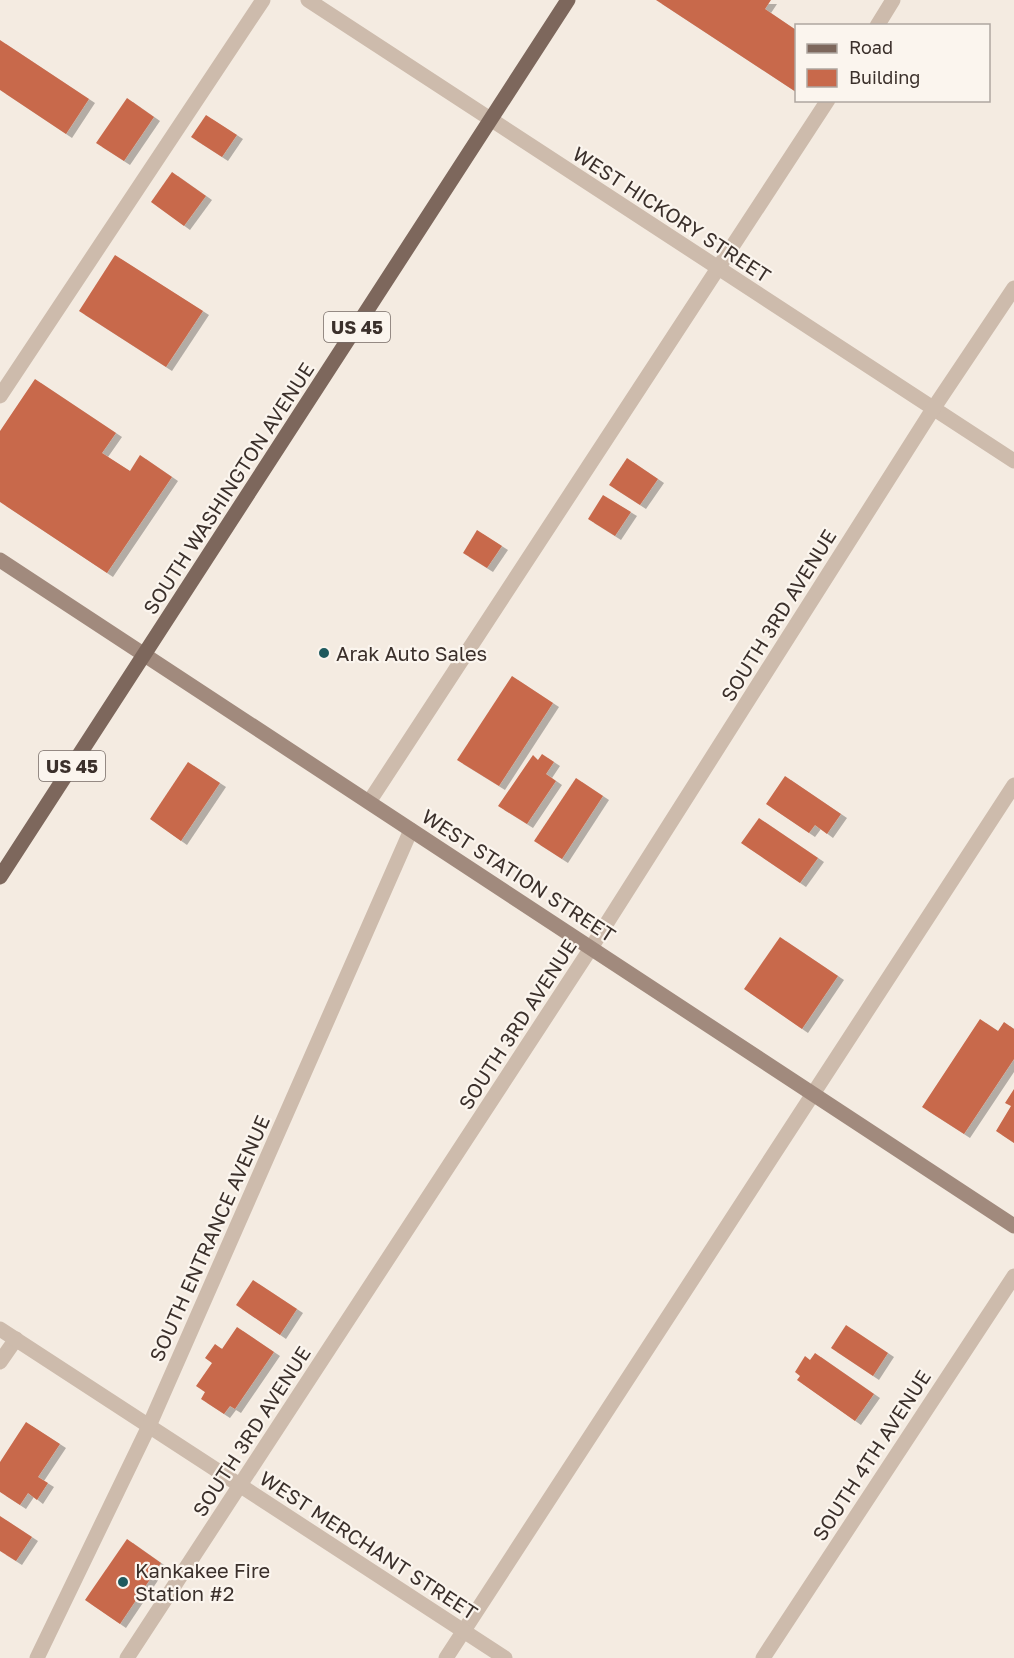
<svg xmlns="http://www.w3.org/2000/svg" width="1014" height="1658" viewBox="0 0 1014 1658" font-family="'Golos Text',sans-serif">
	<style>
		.building { fill: #c8694b; filter: url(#shadow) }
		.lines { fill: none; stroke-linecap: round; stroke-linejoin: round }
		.service { stroke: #cdbbac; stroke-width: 15 }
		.minor { stroke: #cdbbac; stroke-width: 15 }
		.secondary { stroke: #a18a7d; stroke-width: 15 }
		.primary { stroke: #7d675c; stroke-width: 15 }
		.poi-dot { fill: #1f5a5e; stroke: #fbf5ee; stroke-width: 2 }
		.labels { text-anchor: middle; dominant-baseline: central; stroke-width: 4.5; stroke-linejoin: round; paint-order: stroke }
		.shield { fill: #fbf5ee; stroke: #756b66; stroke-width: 1.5 }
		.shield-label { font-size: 18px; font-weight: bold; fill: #3b302b }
		.street-label { font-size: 20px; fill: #3b302b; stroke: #fbf5ee }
		.poi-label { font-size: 20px; fill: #3b302b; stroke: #fbf5ee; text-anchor: start }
	</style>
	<defs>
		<filter id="shadow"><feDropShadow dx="6" dy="4" stdDeviation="0" flood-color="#0004"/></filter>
	</defs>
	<rect width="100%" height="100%" fill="#f4ebe1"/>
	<g class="building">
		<polygon points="656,0 771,0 765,9 796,30 796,92"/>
		<polygon points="0,40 89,99 66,134 0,90"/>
		<polygon points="127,98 154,117 124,161 96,143"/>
		<polygon points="206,115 237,135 222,157 191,137"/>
		<polygon points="172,172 206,196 184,226 151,202"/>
		<polygon points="115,255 203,311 166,367 79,311"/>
		<polygon points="35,379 116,433 102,453 130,471 140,455 172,477 107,573 0,502 0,431"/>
		<polygon points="627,458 658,479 640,505 609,485"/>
		<polygon points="603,495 631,512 615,536 588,519"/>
		<polygon points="477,530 502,546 487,568 463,553"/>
		<polygon points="512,676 553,703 499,786 457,760"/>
		<polygon points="542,754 554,762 546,774 556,781 527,824 498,806 533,755 538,760"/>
		<polygon points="188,762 220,783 181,841 150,819"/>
		<polygon points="785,776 841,814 827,834 815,825 809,833 766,804"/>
		<polygon points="576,778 603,796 562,859 534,841"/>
		<polygon points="759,818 818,858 800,883 741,843"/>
		<polygon points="780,937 838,976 802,1029 744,989"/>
		<polygon points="980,1019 998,1031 1004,1022 1014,1029 1014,1059 964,1134 922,1107"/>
		<polygon points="1014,1089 1014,1143 996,1131 1011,1106 1005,1103"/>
		<polygon points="253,1280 297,1309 280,1335 236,1305"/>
		<polygon points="846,1325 888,1353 873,1376 831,1348"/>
		<polygon points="237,1327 274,1352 235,1409 230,1406 224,1414 201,1399 205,1392 196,1386 212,1363 205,1358 215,1344 222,1349"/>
		<polygon points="815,1353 874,1394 855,1421 797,1380 800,1376 795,1372 805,1356 810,1360"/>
		<polygon points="26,1422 60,1444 38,1477 48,1483 37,1500 28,1493 20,1505 0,1492 0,1462"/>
		<polygon points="0,1516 32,1537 16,1561 0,1551"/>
		<polygon points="127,1539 161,1563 120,1624 85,1600"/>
	</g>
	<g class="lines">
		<g class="service">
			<polyline points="877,26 893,0"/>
			<polyline points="0,396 263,0"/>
			<polyline points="369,802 828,100"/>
			<polyline points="0,1362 16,1339"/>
			<polyline points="446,1658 1014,785"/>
		</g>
		<g class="minor">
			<polyline points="308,0 1014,461"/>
			<polyline points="0,1329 505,1658"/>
			<polyline points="37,1658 149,1426 411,830"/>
			<polyline points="127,1658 591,948 933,409 1014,288"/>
			<polyline points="763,1658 1014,1276"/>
		</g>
		<polyline class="secondary" points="0,560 1014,1226"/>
		<polyline class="primary" points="0,877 568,0"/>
	</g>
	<g class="poi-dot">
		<circle cx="324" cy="653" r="6"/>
		<circle cx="123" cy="1582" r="6"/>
	</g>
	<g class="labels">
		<g class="shield">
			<rect x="324" y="312" width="66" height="30" rx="4.5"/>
			<rect x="39" y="751" width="66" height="30" rx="4.5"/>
		</g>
		<g class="shield-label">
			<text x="357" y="327">US 45</text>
			<text x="72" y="766">US 45</text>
		</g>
		<g class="street-label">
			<text transform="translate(672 214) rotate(33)">WEST HICKORY STREET</text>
			<text transform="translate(228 488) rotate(-57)">SOUTH WASHINGTON AVENUE</text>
			<text transform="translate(778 615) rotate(-58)">SOUTH 3RD AVENUE</text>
			<text transform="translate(519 875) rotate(33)">WEST STATION STREET</text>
			<text transform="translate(517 1024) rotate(-57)">SOUTH 3RD AVENUE</text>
			<text transform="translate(209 1238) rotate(-66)">SOUTH ENTRANCE AVENUE</text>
			<text transform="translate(251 1431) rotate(-57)">SOUTH 3RD AVENUE</text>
			<text transform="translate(871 1455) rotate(-57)">SOUTH 4TH AVENUE</text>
			<text transform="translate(369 1545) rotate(33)">WEST MERCHANT STREET</text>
		</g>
		<g class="poi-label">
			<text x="336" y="653">Arak Auto Sales</text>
			<text x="135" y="1570">Kankakee Fire<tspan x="135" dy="23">Station #2</tspan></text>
		</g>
	</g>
	<rect x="795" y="24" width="195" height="78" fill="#fbf5ee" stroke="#aea6a0" stroke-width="1.5"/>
	<rect x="807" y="44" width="30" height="9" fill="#7d675c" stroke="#aea6a0" stroke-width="1.5"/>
	<text x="849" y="54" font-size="18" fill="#3b302b">Road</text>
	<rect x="807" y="69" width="30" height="18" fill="#c8694b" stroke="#aea6a0" stroke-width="1.5"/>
	<text x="849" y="84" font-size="18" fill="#3b302b">Building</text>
</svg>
